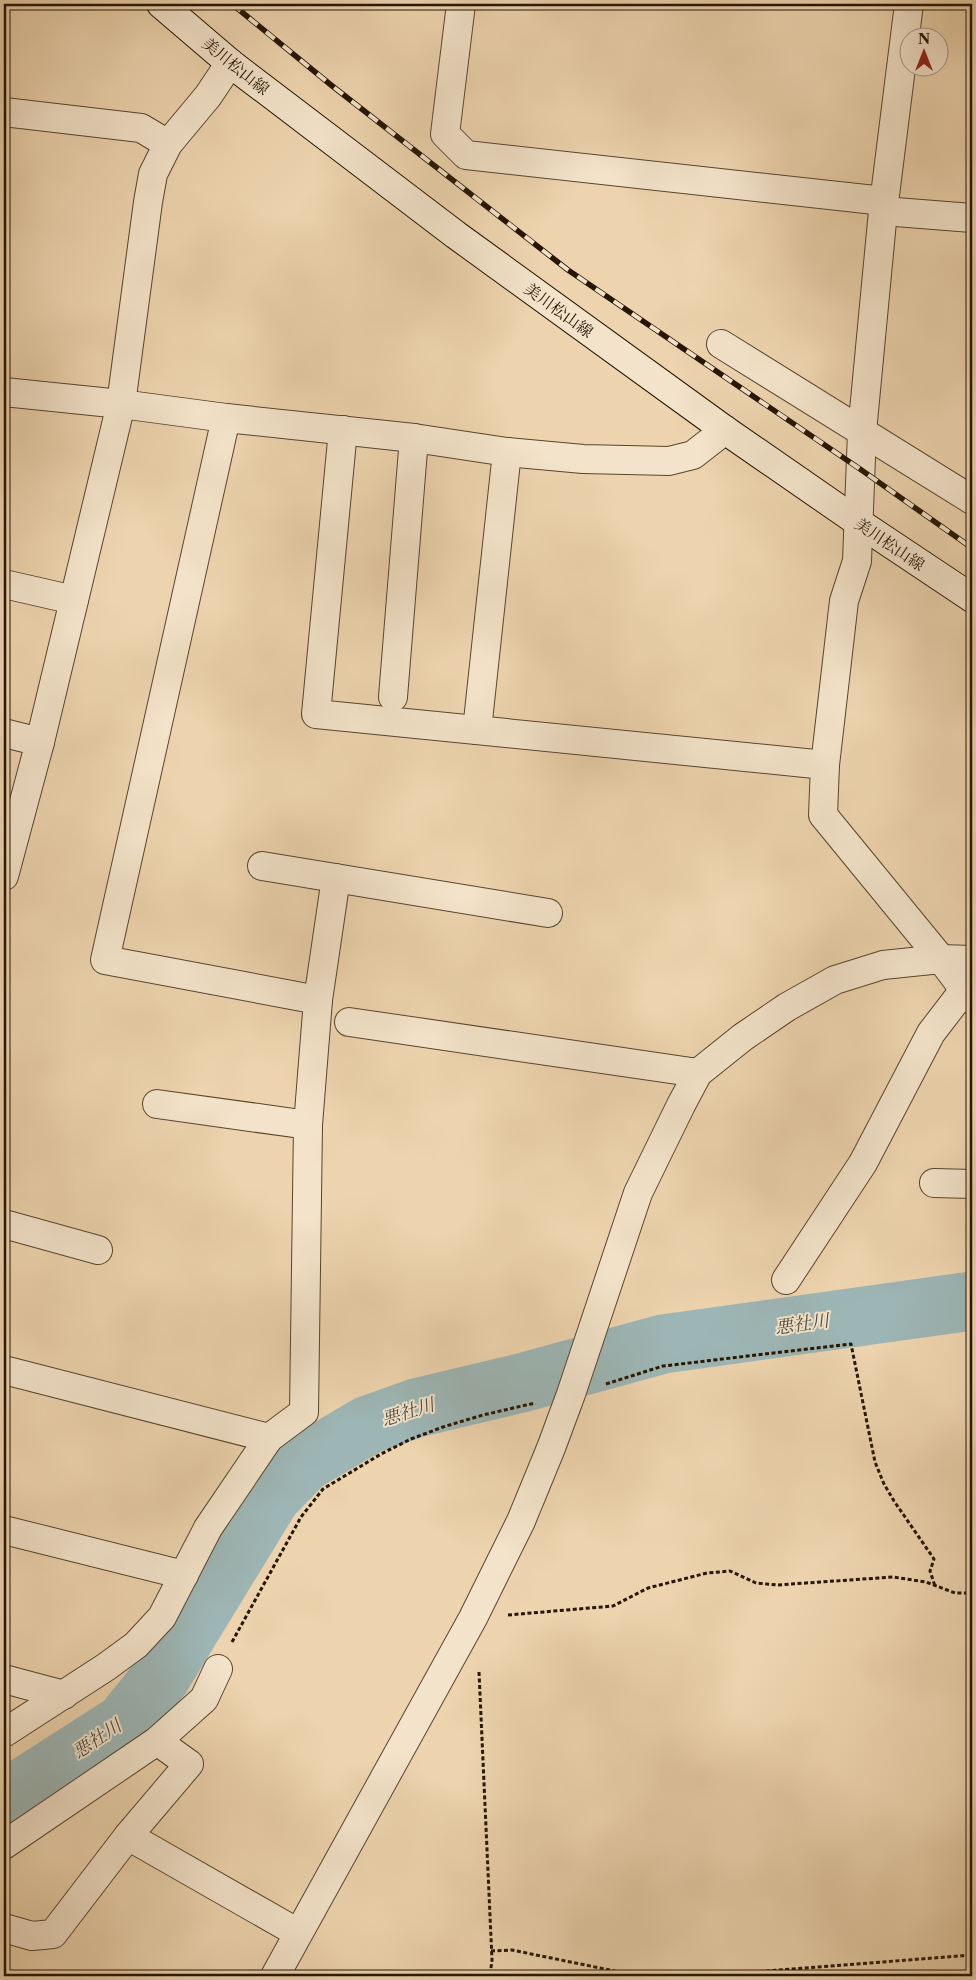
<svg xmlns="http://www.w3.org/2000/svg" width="976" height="1980" viewBox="0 0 976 1980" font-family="'Libre Caslon Text','Noto Serif JP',serif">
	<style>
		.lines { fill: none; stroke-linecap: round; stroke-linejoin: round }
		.river { stroke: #9db6b5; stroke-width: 59 }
		.minor-casing { stroke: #57452d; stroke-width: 30 }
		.secondary-casing { stroke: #251502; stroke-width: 30 }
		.path { stroke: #251502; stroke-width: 3; stroke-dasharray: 4 2.5; stroke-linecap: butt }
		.minor { stroke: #f3e3ca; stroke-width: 28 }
		.secondary { stroke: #f3e3ca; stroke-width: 28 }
		.rail-casing { stroke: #251502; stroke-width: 5.5 }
		.rail { stroke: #f3e3ca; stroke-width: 4; stroke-dasharray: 11; stroke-linecap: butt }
		.labels { text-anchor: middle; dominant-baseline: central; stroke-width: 4; stroke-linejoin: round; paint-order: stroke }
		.street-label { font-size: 16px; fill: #251502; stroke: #f3e3ca }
		.water-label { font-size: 18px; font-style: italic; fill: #4f4d41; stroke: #f3e3ca }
	</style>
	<rect width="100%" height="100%" fill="#edd4ae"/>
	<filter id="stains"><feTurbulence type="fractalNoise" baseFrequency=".004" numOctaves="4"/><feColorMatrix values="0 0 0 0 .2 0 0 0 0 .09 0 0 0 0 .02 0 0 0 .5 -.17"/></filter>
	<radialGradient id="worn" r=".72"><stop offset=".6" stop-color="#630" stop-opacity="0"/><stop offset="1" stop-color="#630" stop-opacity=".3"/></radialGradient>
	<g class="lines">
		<polyline class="river" points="4,1800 124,1723 161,1677 271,1497 305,1462 368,1425 416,1408 521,1383 663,1344 972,1301"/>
		<g class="minor-casing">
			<g id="minor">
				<polyline points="461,4 445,134 466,155 884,201"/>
				<polyline points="909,4 883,211 862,432 857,561 844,601 825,765 823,815 941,959 972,1000"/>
				<polyline points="4,112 141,128 168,144"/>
				<polyline points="883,211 972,218"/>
				<polyline points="721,344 972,500"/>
				<polyline points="4,392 121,404 226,418 414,438 507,452 583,459 669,461 693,455 725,430"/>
				<polyline points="226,418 105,960 318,1000"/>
				<polyline points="343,430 316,714 825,765"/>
				<polyline points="4,584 74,600"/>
				<polyline points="393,697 414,438"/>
				<polyline points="477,730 507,452"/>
				<polyline points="4,733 40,742"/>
				<polyline points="262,866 548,913"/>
				<polyline points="4,876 40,742 121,404 148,202 153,174 168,144 208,96 230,63"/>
				<polyline points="349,1022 698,1073"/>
				<polyline points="157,1104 308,1125"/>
				<polyline points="934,1183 972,1184"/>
				<polyline points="4,1224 98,1250"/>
				<polyline points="786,1280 863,1163 931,1033 964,990"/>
				<polyline points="4,1370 269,1438"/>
				<polyline points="4,1530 184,1575"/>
				<polyline points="4,1679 64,1695"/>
				<polyline points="4,1733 106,1667 136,1645 162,1617 208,1528 269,1438 304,1412 308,1125 318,1000 336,878"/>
				<polyline points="128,1836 298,1933"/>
				<polyline points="4,1845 157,1741 204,1699 218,1669"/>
				<polyline points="4,1928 32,1936 53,1934 128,1836 189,1764 157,1741"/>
				<polyline points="275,1976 473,1618 521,1521 551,1448 571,1394 638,1193 681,1105 698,1073 743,1037 787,1007 835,980 883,965 941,959 972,960"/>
			</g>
		</g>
		<g class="secondary-casing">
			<polyline id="secondary" points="161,4 230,63 456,235 725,430 858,522 972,598"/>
		</g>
		<g class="path">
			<polyline points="606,1384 663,1366 851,1344 875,1462 884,1484 894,1501 934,1559 930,1571 935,1586"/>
			<polyline points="508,1615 613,1606 648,1588 707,1573 730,1571 756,1583 777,1585 893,1577 926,1582 955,1593 972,1593"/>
			<polyline points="232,1642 301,1517 323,1489 381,1454 411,1439 443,1427 483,1415 535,1403"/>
			<polyline points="479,1672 492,1960 490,1976"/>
			<polyline points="491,1951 512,1950 639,1976"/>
			<polyline points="701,1976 972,1955"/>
		</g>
		<use href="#minor" class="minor"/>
		<use href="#secondary" class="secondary"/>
		<g class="rail-casing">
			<polyline id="rail" points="232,4 331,85 568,270 860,469 972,548"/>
		</g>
		<use href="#rail" class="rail"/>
	</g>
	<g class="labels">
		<g class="street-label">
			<text transform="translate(236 66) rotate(39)">美川松山線</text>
			<text transform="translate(559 310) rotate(36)">美川松山線</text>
			<text transform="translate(890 544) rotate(34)">美川松山線</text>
		</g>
		<g class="water-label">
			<text transform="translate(802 1324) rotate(-8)">悪社川</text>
			<text transform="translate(408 1412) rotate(-17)">悪社川</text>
			<text transform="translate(97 1739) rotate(-34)">悪社川</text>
		</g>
	</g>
	<rect width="976" height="1980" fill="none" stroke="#edd4ae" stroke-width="20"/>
	<rect x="5" y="5" width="966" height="1970" fill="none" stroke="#251502" stroke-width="2.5"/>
	<rect x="10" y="10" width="956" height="1960" fill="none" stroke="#251502"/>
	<g transform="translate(924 52)"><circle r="24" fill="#f3e3ca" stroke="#a1917a"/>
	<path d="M0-4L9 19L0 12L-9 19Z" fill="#8f2418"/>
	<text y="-8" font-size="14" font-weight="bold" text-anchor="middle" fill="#251502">N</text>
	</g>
	<rect width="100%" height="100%" filter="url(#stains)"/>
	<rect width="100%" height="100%" fill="url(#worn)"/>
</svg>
